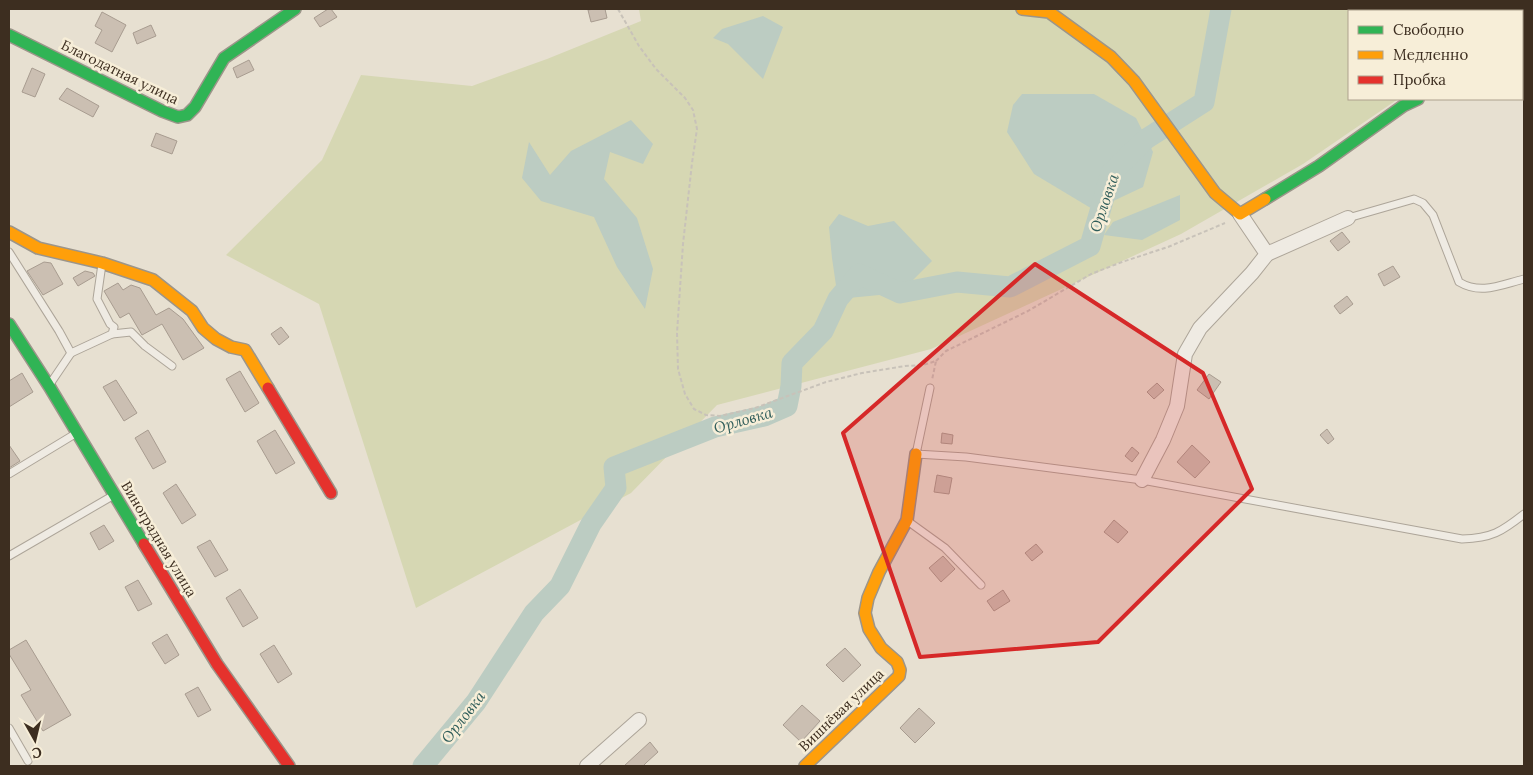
<svg xmlns="http://www.w3.org/2000/svg" width="1533" height="775" viewBox="0 0 1533 775" font-family="Lora,serif">
	<style>
		.green { fill: #d6d7b3 }
		.water { fill: #bcccc2 }
		.lines { fill: none; stroke-linecap: round; stroke-linejoin: round }
		.river { stroke: #bcccc2; stroke-width: 21 }
		.building { fill: #cbbfb2; stroke: #a89c90 }
		.lane-casing { stroke: #ada599; stroke-width: 9 }
		.street-casing { stroke: #ada599; stroke-width: 16 }
		.fast-casing { stroke: #9c958a; stroke-width: 14 }
		.slow-casing { stroke: #9c958a; stroke-width: 14 }
		.jam-casing { stroke: #9c958a; stroke-width: 14 }
		.path { stroke: #c8c2b9; stroke-width: 2; stroke-dasharray: 4 2.5; stroke-linecap: butt }
		.lane { stroke: #efebe3; stroke-width: 7 }
		.street { stroke: #efebe3; stroke-width: 14 }
		.fast { stroke: #30b455; stroke-width: 11 }
		.slow { stroke: #ff9f0a; stroke-width: 11 }
		.jam { stroke: #e5322d; stroke-width: 11 }
		.marked { fill: #d62828; fill-opacity: 0.2; stroke: #d62828; stroke-width: 4; stroke-linejoin: round }
		.labels { text-anchor: middle; dominant-baseline: central; stroke-width: 5; stroke-linejoin: round; paint-order: stroke }
		.street-label { font-size: 14px; fill: #3d2e20; stroke: #f7eed8 }
		.water-label { font-size: 15px; font-style: italic; fill: #2f5d5a; stroke: #f7eed8 }
	</style>
	<rect width="100%" height="100%" fill="#e7e0d1"/>
	<polygon class="green" points="639,9 1393,9 1392,11 1349,11 1349,99 1398,99 1303,164 1181,234 931,349 717,405 631,493 416,608 319,304 226,255 322,160 361,75 472,86 547,59 641,21"/>
	<g class="water">
		<polygon points="763,16 783,27 763,79 728,44 713,38 722,29"/>
		<polygon points="1022,94 1094,94 1136,118 1153,152 1143,187 1094,210 1034,174 1007,132 1013,105"/>
		<polygon points="631,120 653,144 643,164 610,152 604,179 637,218 653,269 645,309 617,267 594,217 541,201 522,178 529,142 550,175 571,151"/>
		<polygon points="1180,195 1180,220 1142,240 1104,235 1113,222"/>
		<polygon points="839,214 868,226 894,221 932,261 900,293 838,299 832,258 829,227"/>
	</g>
	<g class="lines">
		<polyline class="river" points="423,766 476,702 534,613 560,586 591,524 616,488 614,467 715,427 764,416 787,406 791,386 792,363 823,331 838,299 859,274 900,293 957,282 1010,287 1090,246 1111,173 1146,139 1204,102 1221,9"/>
	</g>
	<g class="building">
		<polygon points="328,9 331,9 337,17 320,27 314,18"/>
		<polygon points="594,9 605,9 607,18 591,22 588,10"/>
		<polygon points="102,12 126,25 112,52 95,43 102,30 95,26"/>
		<polygon points="151,25 156,36 137,44 133,33"/>
		<polygon points="249,60 254,70 237,78 233,68"/>
		<polygon points="32,68 45,74 35,97 22,92"/>
		<polygon points="67,88 99,106 93,117 59,99"/>
		<polygon points="156,133 177,141 172,154 151,146"/>
		<polygon points="1342,232 1350,242 1338,251 1330,241"/>
		<polygon points="44,262 51,263 63,284 43,295 27,271"/>
		<polygon points="1393,266 1400,277 1384,286 1378,274"/>
		<polygon points="85,271 93,273 95,276 78,286 73,278"/>
		<polygon points="118,283 123,290 131,285 140,288 156,315 169,308 183,319 204,348 183,360 162,324 142,335 129,313 120,318 104,291"/>
		<polygon points="1347,296 1353,304 1340,314 1334,306"/>
		<polygon points="281,327 289,337 279,345 271,334"/>
		<polygon points="240,371 259,403 245,412 226,379"/>
		<polygon points="22,373 33,392 9,407 9,381"/>
		<polygon points="1209,374 1221,382 1209,399 1197,390"/>
		<polygon points="116,380 137,413 124,421 103,387"/>
		<polygon points="1157,383 1164,390 1154,399 1147,392"/>
		<polygon points="1327,429 1334,439 1328,444 1320,435"/>
		<polygon points="148,430 166,462 153,469 135,438"/>
		<polygon points="275,430 295,463 276,474 257,441"/>
		<polygon points="942,433 953,435 952,444 941,443"/>
		<polygon points="9,445 20,461 9,468"/>
		<polygon points="1192,445 1210,462 1195,478 1177,462"/>
		<polygon points="1132,447 1139,453 1132,462 1125,456"/>
		<polygon points="937,475 952,478 949,494 934,492"/>
		<polygon points="176,484 196,515 182,524 163,493"/>
		<polygon points="1114,520 1128,532 1118,543 1104,532"/>
		<polygon points="104,525 114,541 99,550 90,533"/>
		<polygon points="210,540 228,570 215,577 197,547"/>
		<polygon points="1036,544 1043,552 1032,561 1025,553"/>
		<polygon points="943,556 955,569 941,582 929,568"/>
		<polygon points="138,580 152,604 138,611 125,587"/>
		<polygon points="240,589 258,618 243,627 226,598"/>
		<polygon points="1003,590 1010,601 994,611 987,601"/>
		<polygon points="167,634 179,655 165,664 152,643"/>
		<polygon points="26,640 71,715 43,731 21,695 31,690 9,654 9,650"/>
		<polygon points="274,645 292,674 278,683 260,654"/>
		<polygon points="845,648 861,665 843,682 826,665"/>
		<polygon points="198,687 211,710 198,717 185,694"/>
		<polygon points="802,705 820,721 801,742 783,725"/>
		<polygon points="919,708 935,723 915,743 900,728"/>
		<polygon points="650,742 658,752 647,762 643,766 624,766"/>
	</g>
	<g class="lines">
		<g class="lane-casing">
			<g id="lane">
				<path d="M1348,218L1414,199L1423,203L1433,215L1459,282C1481,295 1500,285 1524,279"/>
				<polyline points="9,252 59,331 71,353 112,334 114,327 110,324 97,299 102,264"/>
				<polyline points="112,334 131,332 145,346 172,366"/>
				<polyline points="50,384 71,353"/>
				<path d="M930,388L916,454L966,457L1142,480L1462,539C1492,538 1501,532 1524,514"/>
				<polyline points="9,474 75,434"/>
				<polyline points="909,522 945,548 981,585"/>
				<polyline points="9,556 114,495"/>
				<polyline points="9,728 28,761"/>
			</g>
		</g>
		<g class="street-casing">
			<g id="street">
				<polyline points="1522,67 1524,66"/>
				<polyline points="1267,254 1348,218"/>
				<polyline points="1142,480 1163,440 1177,406 1185,354 1200,328 1252,273 1267,254 1240,214"/>
				<polyline points="587,766 639,720"/>
			</g>
		</g>
		<g class="fast-casing">
			<g id="fast">
				<polyline points="9,35 162,111 178,117 187,115 195,107 224,58 295,9"/>
				<polyline points="1265,199 1319,166 1403,106 1418,99"/>
				<polyline points="9,324 49,386 144,544"/>
			</g>
		</g>
		<g class="slow-casing">
			<g id="slow">
				<polyline points="1022,9 1049,12 1111,57 1134,81 1215,193 1240,214 1265,199"/>
				<polyline points="9,232 38,248 102,263 153,280 192,311 203,328 216,339 231,347 245,350 268,388"/>
				<polyline points="805,766 899,676 900,670 897,662 881,648 869,629 865,613 868,598 879,572 907,520 916,454"/>
			</g>
		</g>
		<g class="jam-casing">
			<g id="jam">
				<polyline points="268,388 331,493"/>
				<polyline points="144,544 217,664 289,766"/>
			</g>
		</g>
		<g class="path">
			<polyline points="618,9 639,46 656,69 685,98 693,110 697,129 692,163 683,244 677,333 678,369 685,394 694,409 706,415 720,416 755,408 826,382 862,373 905,366 923,365 936,361 932,380"/>
			<polyline points="936,361 946,351 1028,311 1091,274 1122,262 1168,247 1225,223"/>
		</g>
		<use href="#lane" class="lane"/>
		<use href="#street" class="street"/>
		<use href="#fast" class="fast"/>
		<use href="#slow" class="slow"/>
		<use href="#jam" class="jam"/>
	</g>
	<path class="marked" d="M1035,264L1203,373L1252,489L1098,642L920,657L843,433Z"/>
	<g class="labels">
		<g class="street-label">
			<text transform="translate(120 72) rotate(26)">Благодатная улица</text>
			<text transform="translate(159 539) rotate(59)">Виноградная улица</text>
			<text transform="translate(841 710) rotate(-44)">Вишнёвая улица</text>
		</g>
		<g class="water-label">
			<text transform="translate(1104 203) rotate(-71)">Орловка</text>
			<text transform="translate(743 420) rotate(-16)">Орловка</text>
			<text transform="translate(463 717) rotate(-52)">Орловка</text>
		</g>
	</g>
	<rect width="1533" height="775" fill="none" stroke="#3d2e20" stroke-width="20"/>
	<rect x="1348" y="10" width="175" height="90" fill="#f7eed8" stroke="#ada18e"/>
	<rect x="1358" y="26" width="25" height="8" fill="#30b455" stroke="#ada18e"/>
	<text x="1393" y="35" font-size="15" fill="#3d2e20">Свободно</text>
	<rect x="1358" y="51" width="25" height="8" fill="#ff9f0a" stroke="#ada18e"/>
	<text x="1393" y="60" font-size="15" fill="#3d2e20">Медленно</text>
	<rect x="1358" y="76" width="25" height="8" fill="#e5322d" stroke="#ada18e"/>
	<text x="1393" y="85" font-size="15" fill="#3d2e20">Пробка</text>
	<g transform="translate(35 740) rotate(172)" stroke="#f7eed8" stroke-width="4" paint-order="stroke">
	<path d="M0-4L9 19L0 12L-9 19Z" fill="#3d2e20"/>
	<text y="-8" font-size="14" font-weight="bold" text-anchor="middle" fill="#3d2e20">С</text>
	</g>
</svg>
